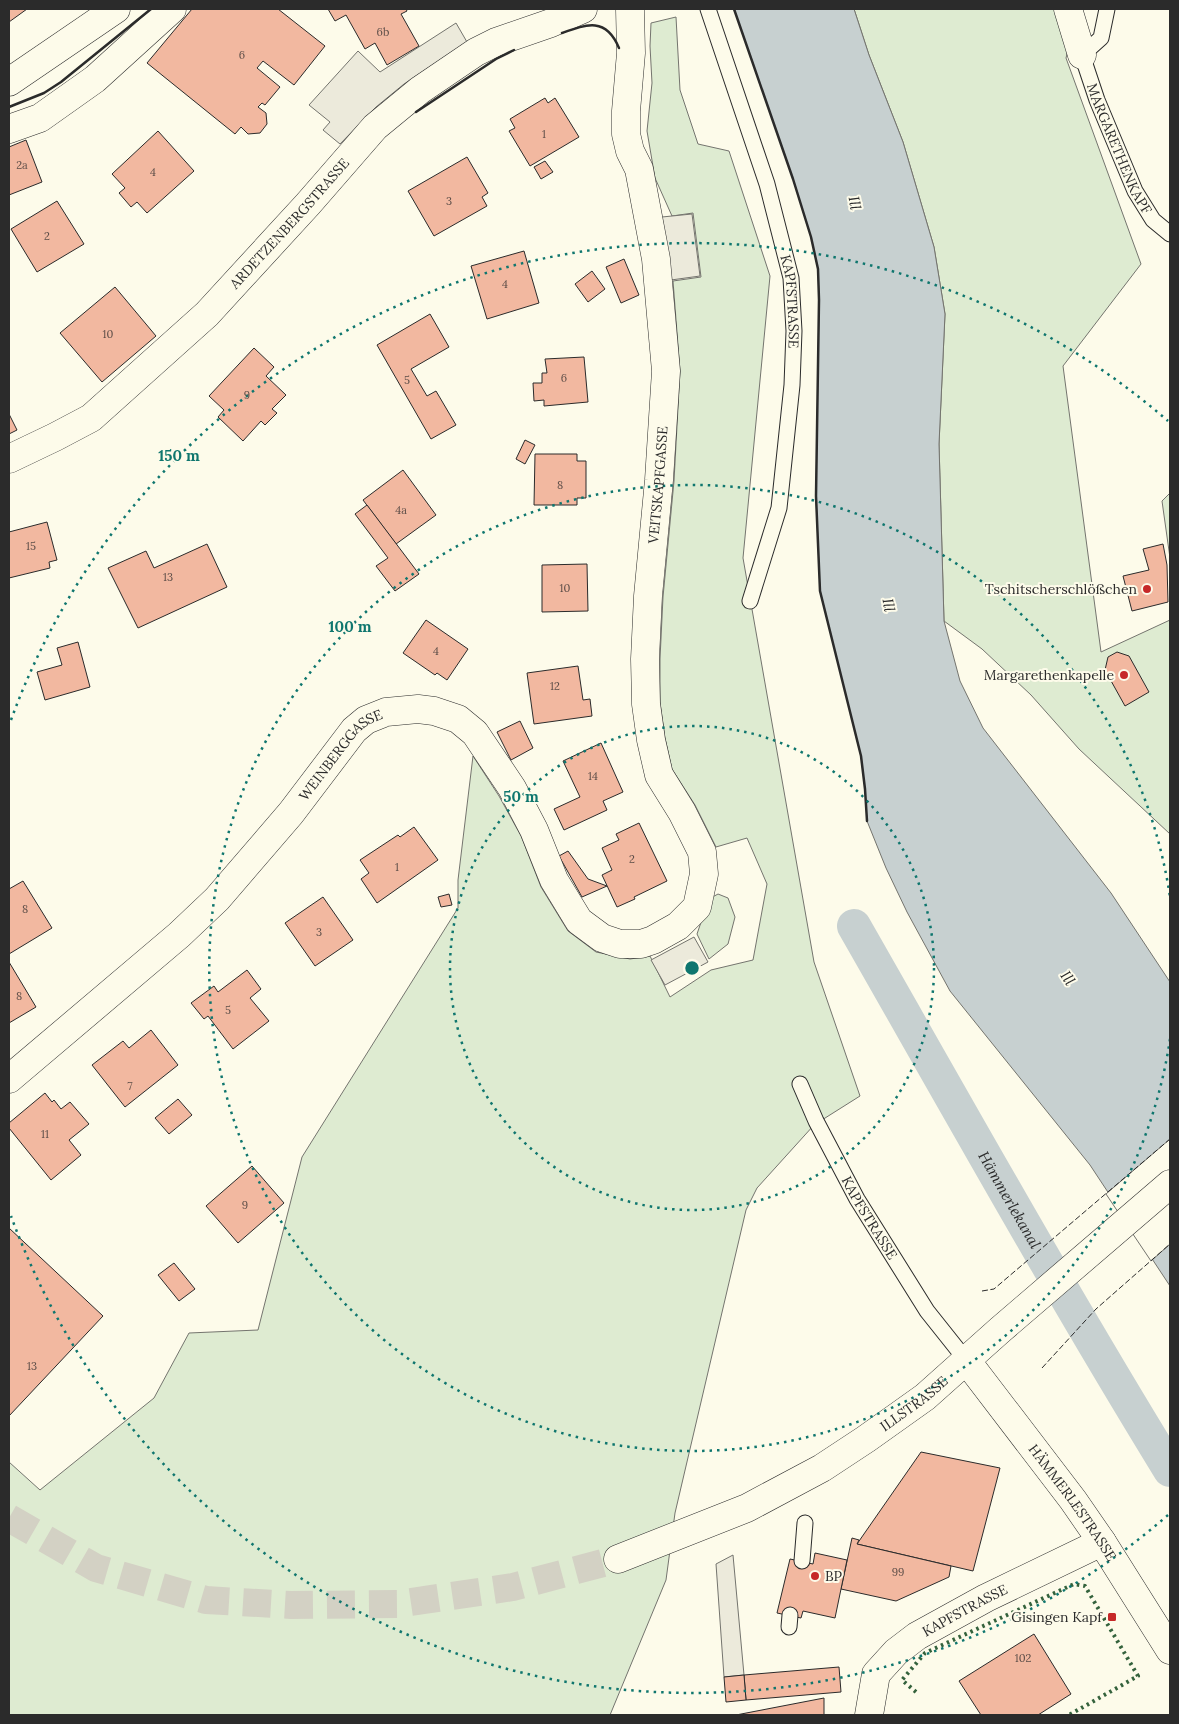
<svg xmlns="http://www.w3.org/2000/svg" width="1179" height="1724" viewBox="0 0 1179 1724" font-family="Lora,serif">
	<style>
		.green { fill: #deebd1; stroke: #74746e }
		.parking { fill: #eceadb; stroke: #74746e }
		.water { fill: #c7d0d0; stroke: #74746e }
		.pier { fill: #fdfbea; stroke: #74746e }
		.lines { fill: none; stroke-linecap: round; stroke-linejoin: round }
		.canal { stroke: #c7d0d0; stroke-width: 34 }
		.building { fill: #f2b8a0; stroke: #2b2b2b }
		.secondary-tunnel { stroke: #d3d1c4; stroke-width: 28; stroke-dasharray: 28 14; stroke-linecap: butt }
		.lane-casing { stroke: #2b2b2b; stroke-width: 17 }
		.street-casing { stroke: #2b2b2b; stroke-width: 29 }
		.secondary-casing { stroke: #2b2b2b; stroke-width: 29 }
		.lane { stroke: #fdfbea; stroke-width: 15 }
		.street { stroke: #fdfbea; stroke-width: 28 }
		.secondary { stroke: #fdfbea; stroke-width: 28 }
		.hedge { stroke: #34623c; stroke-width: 4; stroke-dasharray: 2.5 4; stroke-linecap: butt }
		.fence { stroke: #2b2b2b; stroke-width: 1; stroke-dasharray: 6 2.5; stroke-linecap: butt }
		.wall { stroke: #2b2b2b; stroke-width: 2.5 }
		.ring { fill: none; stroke: #0f766e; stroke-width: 2.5; stroke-dasharray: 2.5 5 }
		.poi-dot { fill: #c62828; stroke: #fdfbea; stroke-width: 2 }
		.labels { text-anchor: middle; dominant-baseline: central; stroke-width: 4; stroke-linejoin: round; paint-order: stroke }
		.number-label { font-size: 11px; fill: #5d4e48 }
		.street-label { font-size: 14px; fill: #2b2b2b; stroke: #fdfbea }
		.poi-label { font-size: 14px; fill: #2b2b2b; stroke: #fdfbea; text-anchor: end }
		.water-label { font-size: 15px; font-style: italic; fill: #2b2b2b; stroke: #fdfbea }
		.centre { fill: #0f766e; stroke: #fdfbea; stroke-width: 2.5 }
		.ring-label { font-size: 15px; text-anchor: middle; font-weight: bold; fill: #0f766e; stroke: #fdfbea; stroke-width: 4; stroke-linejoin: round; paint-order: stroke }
	</style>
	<rect width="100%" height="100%" fill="#fdfbea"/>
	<g class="green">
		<polygon points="854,9 1078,9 1066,58 1141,264 1063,366 1101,652 1170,620 1170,834 1079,749 1031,695 982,649 944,621 939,444 945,314 934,247 903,142 869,55"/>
		<polygon points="676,17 680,90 698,144 729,151 770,276 743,558 814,962 860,1096 814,1125 757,1188 746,1210 675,1513 666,1580 610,1715 9,1715 9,1462 40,1490 154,1398 189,1333 258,1330 302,1157 458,908 458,880 473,756 499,796 521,836 541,887 568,931 596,952 630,959 650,956 670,997 711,970 753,960 767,884 747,838 716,847 695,805 672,769 665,738 660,702 660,659 663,597 674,481 680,371 673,281 701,277 693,213 672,216 655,178 647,131 652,83 650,46 651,23"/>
		<polygon points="1170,493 1170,558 1162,501"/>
		<polygon points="718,894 728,898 735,917 728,944 709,959 697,934 709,899"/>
	</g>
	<g class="parking">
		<polygon points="456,23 467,42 404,84 376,107 340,144 323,130 330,122 309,105 358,51 380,72"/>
		<polygon points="692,214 700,276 671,280 662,217"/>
		<polygon points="694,937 708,962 665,985 651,960"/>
		<polygon points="733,1555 744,1675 724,1677 716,1564"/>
	</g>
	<polygon class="water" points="734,9 854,9 869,55 903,142 934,247 945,314 939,444 944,621 960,681 983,728 1111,893 1170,982 1170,1286 1090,1165 950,991 907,912 886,868 867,821 865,789 861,756 820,591 816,496 819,300 818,269 811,237 793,179"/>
	<polygon class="pier" points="1170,1139 1170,1244 1151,1261 1106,1194"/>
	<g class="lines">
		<path class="canal" id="s1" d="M854,926C958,1108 1060,1291 1170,1470"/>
	</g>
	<g class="building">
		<polygon points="9,9 27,9 9,22"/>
		<polygon points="192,9 278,9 325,46 294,85 263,61 257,68 280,87 265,105 262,103 258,107 266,113 267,124 260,133 248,134 241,127 235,134 147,63"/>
		<polygon points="328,9 406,9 407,11 401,14 419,46 387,65 375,43 365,49 346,15 335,21"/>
		<polygon points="545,98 548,103 555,98 579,137 530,166 509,131 515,128 510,119"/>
		<polygon points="158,131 194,171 147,213 137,202 131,207 119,193 125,188 112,174"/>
		<polygon points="26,140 42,182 9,195 9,147"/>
		<polygon points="467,157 488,193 482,197 487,206 434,236 408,191"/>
		<polygon points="545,161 553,172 541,179 534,167"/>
		<polygon points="57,201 84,244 37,272 11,229"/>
		<polygon points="524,251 539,303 487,319 471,266"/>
		<polygon points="624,259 639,295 621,303 606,267"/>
		<polygon points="592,271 605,289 588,302 575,284"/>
		<polygon points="115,287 156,336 102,382 60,333"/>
		<polygon points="430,314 449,347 411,369 427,396 436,391 456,425 431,439 377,345"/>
		<polygon points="254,348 274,367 266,376 286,395 272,409 277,413 265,425 261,421 243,441 218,417 224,410 209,396"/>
		<polygon points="584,357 588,402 544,406 544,400 534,401 533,383 542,383 542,373 547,373 545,359"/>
		<polygon points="9,414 17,430 9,434"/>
		<polygon points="525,440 535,445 525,464 516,459"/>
		<polygon points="535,454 577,454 577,461 586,461 586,498 577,498 577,505 534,505"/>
		<polygon points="403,470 436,515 396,544 363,500"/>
		<polygon points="367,505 419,574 395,591 376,566 388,558 355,514"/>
		<polygon points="47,522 57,560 49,562 50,568 9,578 9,532"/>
		<polygon points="207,544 227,587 138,628 108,568 146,551 154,568"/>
		<polygon points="1163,544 1167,565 1168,602 1132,611 1123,576 1149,570 1143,549"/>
		<polygon points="587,564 588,611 542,612 542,565"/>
		<polygon points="426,620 468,649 447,680 437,673 435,675 403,653"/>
		<polygon points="78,642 90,687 45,700 37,672 62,665 57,648"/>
		<polygon points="1117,652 1129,656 1149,692 1125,706 1105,670 1108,657"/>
		<polygon points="578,666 583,700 590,699 592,716 534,724 527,673"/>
		<polygon points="520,721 533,748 511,760 497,732"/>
		<polygon points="601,743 623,792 603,801 607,810 564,830 554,809 580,797 563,761"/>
		<polygon points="639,823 667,881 634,897 635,899 617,907 602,875 612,870 602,848 619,840 616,834"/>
		<polygon points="414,827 438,860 377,903 361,879 369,873 360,860 398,835 400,837"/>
		<polygon points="568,851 588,879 607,886 582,897 559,856"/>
		<polygon points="23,881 52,928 9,954 9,889"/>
		<polygon points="449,894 452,905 441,907 438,897"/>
		<polygon points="323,897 353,940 315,966 285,923"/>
		<polygon points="9,962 36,1007 9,1023"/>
		<polygon points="247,970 261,989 250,998 269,1021 233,1049 208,1016 204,1019 191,1003 214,986 218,992"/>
		<polygon points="151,1030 178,1065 125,1107 92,1065 123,1041 129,1048"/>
		<polygon points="45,1093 52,1102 54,1100 61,1109 70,1102 89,1124 69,1140 81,1155 51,1180 9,1128 9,1123"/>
		<polygon points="178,1099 192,1115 169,1134 155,1118"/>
		<polygon points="252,1166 284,1203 238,1243 206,1206"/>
		<polygon points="9,1228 103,1316 9,1416"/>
		<polygon points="174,1263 195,1289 179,1301 158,1275"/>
		<polygon points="921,1452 1000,1468 973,1571 857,1544"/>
		<polygon points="852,1538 859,1540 857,1544 951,1566 949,1577 896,1601 841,1589"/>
		<polygon points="815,1553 847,1560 835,1618 803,1611 801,1618 777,1613 790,1559 813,1564"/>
		<polygon points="1034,1634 1071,1694 1038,1715 981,1715 959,1681"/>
		<polygon points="839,1667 841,1692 746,1700 744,1675"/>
		<polygon points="744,1675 746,1700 726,1702 724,1677"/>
		<polygon points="824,1698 824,1715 736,1715"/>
	</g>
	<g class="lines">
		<polyline class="secondary-tunnel" points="9,1518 96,1568 206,1600 291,1605 397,1604 513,1587 618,1559"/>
		<g class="lane-casing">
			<g id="lane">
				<path id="s2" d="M708,9L767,184L791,278L794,331L792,385L779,508L750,601"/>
				<path id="s3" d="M1107,9L1101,38L1082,55L1097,100L1135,191L1153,220L1170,234"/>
				<path id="s4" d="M800,1084L816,1121L857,1199L927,1311L966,1360"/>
				<polyline points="802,1561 805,1523"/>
				<polyline points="789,1627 790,1615"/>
			</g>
		</g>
		<g class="street-casing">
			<g id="street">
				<polyline points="1068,9 1082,55"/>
				<polyline points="9,82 116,9"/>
				<polyline points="9,129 40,118 95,79 172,9"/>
				<path id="s5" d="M9,459L55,437L91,418L207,314L308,204L375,127L420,90L476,52L496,42L551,23L583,9"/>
				<path id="s6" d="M9,1079L179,935L217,899L291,813L354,730L366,720L386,712L418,709L434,711L458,719L475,733L512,788L534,830L554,880L579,921L602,938L620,944H641L653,940L678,926L697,907L704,874L702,852L682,812L659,775L651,740L646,704L645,659L648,596L659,480L666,371L656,259L639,169L630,151L626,134V111L631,53L630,9"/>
				<path id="s7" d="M869,1715L876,1674L896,1652L917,1636L986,1598L1102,1542"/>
			</g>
		</g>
		<g class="secondary-casing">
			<g id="secondary">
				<path id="s8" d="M966,1360L1073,1500L1102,1542L1170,1650"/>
				<path id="s9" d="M618,1559L747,1508L822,1468L866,1439L925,1397L1000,1330L1170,1184"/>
			</g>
		</g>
		<use href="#lane" class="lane"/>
		<use href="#street" class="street"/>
		<use href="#secondary" class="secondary"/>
		<polyline class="hedge" points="916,1692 902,1680 925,1653 1074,1584 1085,1586 1138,1676 1069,1715"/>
		<g class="fence">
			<polyline points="982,1291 994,1289 1170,1139"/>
			<polyline points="1042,1368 1096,1309 1170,1244"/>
		</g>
		<g class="wall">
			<polyline points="734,9 793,179 811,237 818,269 819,300 816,496 820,591 861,756 865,789 867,821"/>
			<path d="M562,33C587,24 606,17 619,48"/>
			<polyline points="9,107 44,93 61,82 151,9"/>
			<polyline points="416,112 496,59 514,50"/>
		</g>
	</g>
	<g class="ring">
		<circle cx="692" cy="968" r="242"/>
		<path d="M1170 1039A483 483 0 1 1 1170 897"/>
		<path d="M1168 1515A725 725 0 0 1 11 1216M11 720A725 725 0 0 1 1168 421"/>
	</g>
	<g class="poi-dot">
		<circle cx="1147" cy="589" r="5"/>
		<circle cx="1124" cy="675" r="5"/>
		<circle cx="815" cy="1576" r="5"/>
		<rect x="1107" y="1612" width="10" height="10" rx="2.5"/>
	</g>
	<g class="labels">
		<g class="number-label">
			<text x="383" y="32">6b</text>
			<text x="242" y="55">6</text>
			<text x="544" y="134">1</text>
			<text x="22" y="165">2a</text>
			<text x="153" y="172">4</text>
			<text x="449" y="201">3</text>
			<text x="47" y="236">2</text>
			<text x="505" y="284">4</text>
			<text x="108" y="334">10</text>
			<text x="564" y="378">6</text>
			<text x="407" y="380">5</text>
			<text x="247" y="395">9</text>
			<text x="560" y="485">8</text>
			<text x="401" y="510">4a</text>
			<text x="31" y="546">15</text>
			<text x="168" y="577">13</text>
			<text x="565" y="588">10</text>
			<text x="436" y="651">4</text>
			<text x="555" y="686">12</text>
			<text x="593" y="776">14</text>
			<text x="632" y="859">2</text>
			<text x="397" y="867">1</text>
			<text x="25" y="909">8</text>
			<text x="319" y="932">3</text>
			<text x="19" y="996">8</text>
			<text x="228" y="1010">5</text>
			<text x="130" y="1086">7</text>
			<text x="45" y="1134">11</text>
			<text x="245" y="1205">9</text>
			<text x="32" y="1366">13</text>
			<text x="898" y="1572">99</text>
			<text x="1023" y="1658">102</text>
		</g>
		<g class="street-label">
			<text stroke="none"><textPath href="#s3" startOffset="156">MARGARETHENKAPF</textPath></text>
			<text stroke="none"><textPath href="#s5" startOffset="370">ARDETZENBERGSTRASSE</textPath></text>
			<text stroke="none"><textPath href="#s2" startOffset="305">KAPFSTRASSE</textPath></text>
			<text stroke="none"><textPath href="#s6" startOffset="1414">VEITSKAPFGASSE</textPath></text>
			<text stroke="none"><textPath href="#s6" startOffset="466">WEINBERGGASSE</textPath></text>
			<text stroke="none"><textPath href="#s4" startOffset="151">KAPFSTRASSE</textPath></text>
			<text stroke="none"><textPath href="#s9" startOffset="336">ILLSTRASSE</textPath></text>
			<text stroke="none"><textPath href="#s8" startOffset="178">HÄMMERLESTRASSE</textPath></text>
			<text stroke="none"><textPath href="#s7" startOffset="152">KAPFSTRASSE</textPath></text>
		</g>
		<g class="poi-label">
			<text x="1137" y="589">Tschitscherschlößchen</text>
			<text x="1114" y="675">Margarethenkapelle</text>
			<text x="825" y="1576" text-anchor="start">BP</text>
			<text x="1102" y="1617">Gisingen Kapf</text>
		</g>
		<g class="water-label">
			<text transform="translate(855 203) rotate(80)">Ill</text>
			<text transform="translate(889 605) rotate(82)">Ill</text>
			<text transform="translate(1068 978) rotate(57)">Ill</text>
			<text stroke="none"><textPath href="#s1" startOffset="315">Hämmerlekanal</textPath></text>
		</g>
	</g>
	<circle cx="692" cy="968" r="8" class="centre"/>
	<g class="ring-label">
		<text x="179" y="461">150 m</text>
		<text x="350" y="632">100 m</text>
		<text x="521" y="802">50 m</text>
	</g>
	<rect width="1179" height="1724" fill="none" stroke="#2b2b2b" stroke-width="20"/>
</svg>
